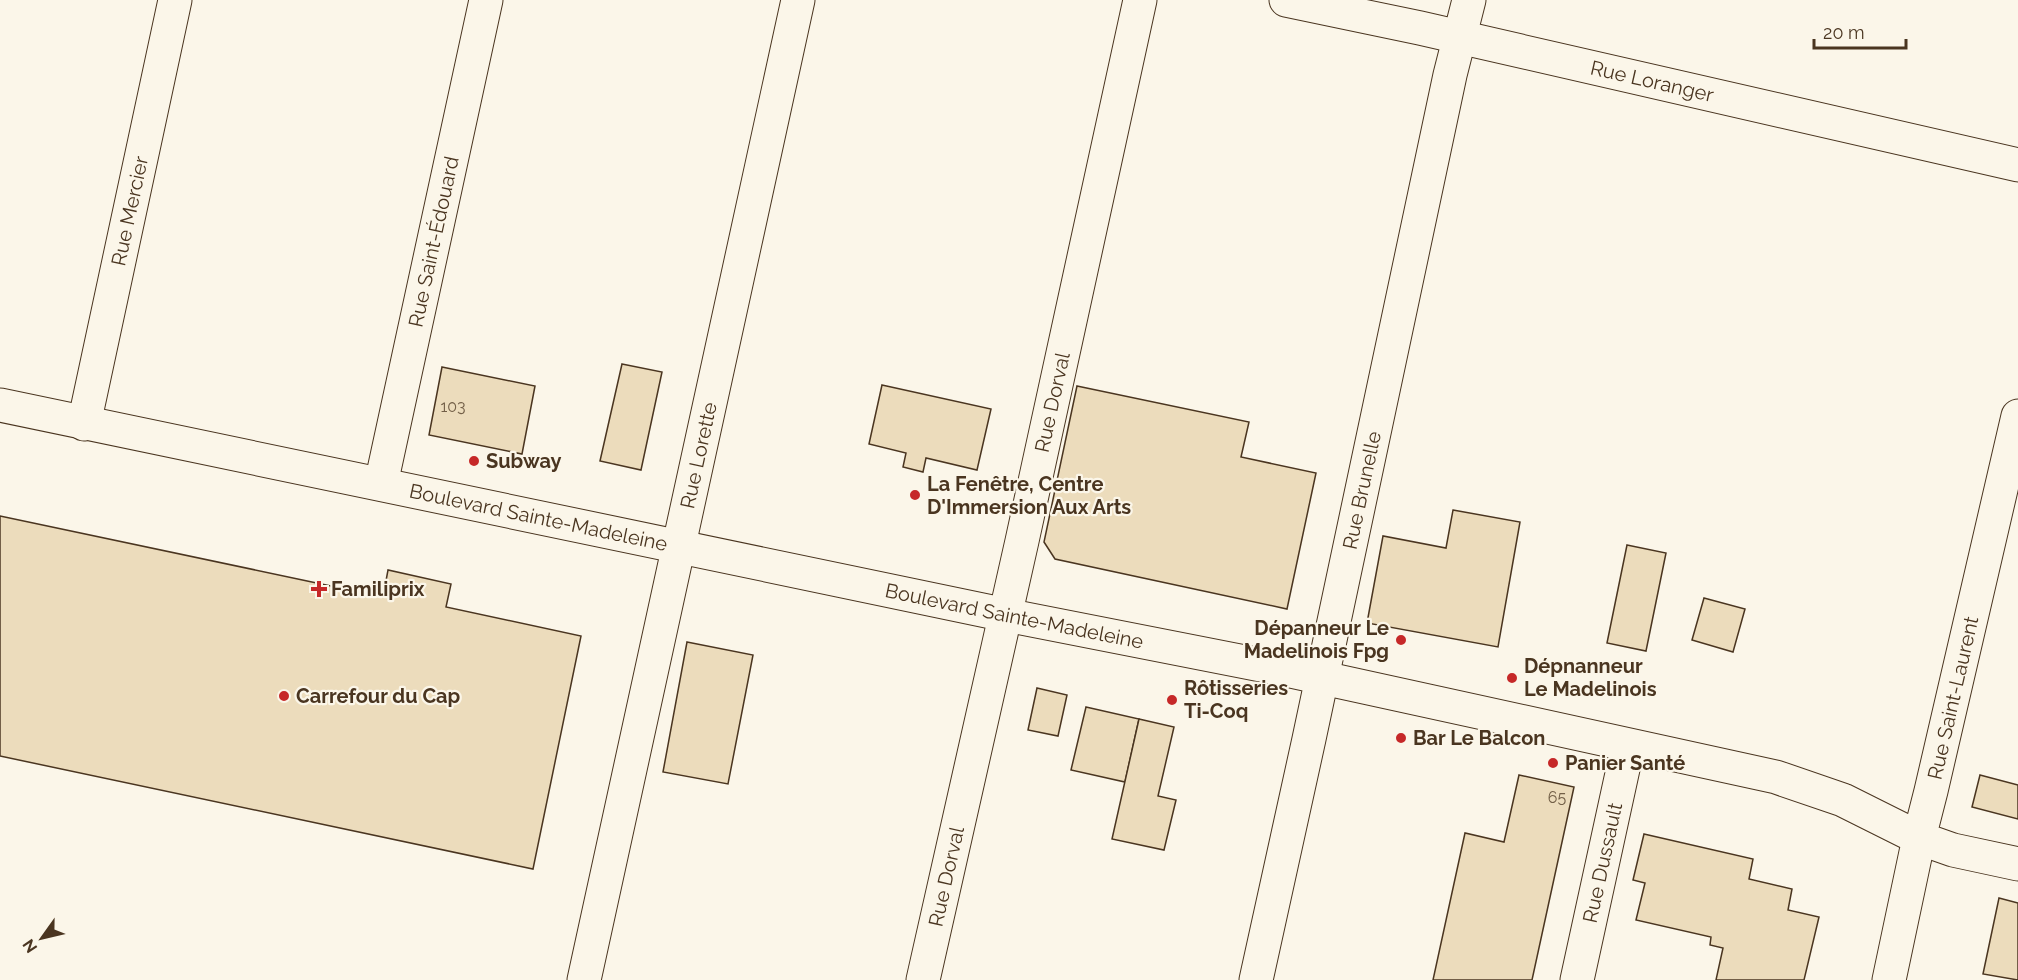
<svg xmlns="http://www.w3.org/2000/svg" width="2018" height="980" viewBox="0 0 2018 980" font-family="Raleway,sans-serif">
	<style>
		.building { fill: #ecdcbc; stroke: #4a3520; stroke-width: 1.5 }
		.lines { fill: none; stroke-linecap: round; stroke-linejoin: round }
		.minor-casing { stroke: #4a3520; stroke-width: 35 }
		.major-casing { stroke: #4a3520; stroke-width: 35 }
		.minor { stroke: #fbf6e9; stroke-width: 33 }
		.major { stroke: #fbf6e9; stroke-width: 33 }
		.poi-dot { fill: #c62828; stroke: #fbf6e9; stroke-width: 2 }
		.labels { text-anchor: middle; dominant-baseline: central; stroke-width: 4.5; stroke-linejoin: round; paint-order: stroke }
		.number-label { font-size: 16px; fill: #725f47 }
		.street-label { font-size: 20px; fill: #4a3520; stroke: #fbf6e9 }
		.poi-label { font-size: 20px; font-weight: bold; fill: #4a3520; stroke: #fbf6e9; text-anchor: start }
	</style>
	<rect width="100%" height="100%" fill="#fbf6e9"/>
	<g class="building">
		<polygon points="622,364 662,372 641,470 600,461"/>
		<polygon points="442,367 535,386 522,454 429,435"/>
		<polygon points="882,385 991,409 977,470 926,458 923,472 903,467 906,453 869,444"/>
		<polygon points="1077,386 1249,422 1241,457 1316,473 1287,609 1055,559 1044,542"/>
		<polygon points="1453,510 1520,522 1498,647 1367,623 1383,536 1446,548"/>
		<polygon points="0,516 383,597 388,570 451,584 446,607 581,636 533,869 0,756"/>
		<polygon points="1627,545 1666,553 1646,651 1607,643"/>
		<polygon points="1704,598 1745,609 1733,652 1692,640"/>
		<polygon points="687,642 753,655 728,784 663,772"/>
		<polygon points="1037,688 1067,695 1058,736 1028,730"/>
		<polygon points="1086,707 1139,719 1125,782 1071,770"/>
		<polygon points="1139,719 1174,727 1158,796 1176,800 1164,850 1112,839"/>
		<polygon points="1519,775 1574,787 1532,980 1433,980 1465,833 1504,842"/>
		<polygon points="1980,775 2018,785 2018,819 1972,807"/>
		<polygon points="1644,834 1753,859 1749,879 1792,889 1788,910 1819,917 1804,980 1716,980 1723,948 1710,945 1711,937 1636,920 1645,883 1633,880"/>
		<polygon points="1999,898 2018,903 2018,980 1983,974"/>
	</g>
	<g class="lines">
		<g class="minor-casing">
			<g id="minor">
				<path id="s1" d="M1286,0L1420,28L2018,165"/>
				<polyline points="2018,416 1931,791 1919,838 1953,850 2018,864"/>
				<path id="s2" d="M84,424L175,0"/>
				<path id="s3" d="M381,484L486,0"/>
				<path id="s4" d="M584,980L798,0"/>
				<path id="s5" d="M923,980L1022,541L1140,0"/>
				<path id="s6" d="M1256,980L1309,739L1450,75L1469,0"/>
				<path id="s7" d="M1577,980L1628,746"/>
			</g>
		</g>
		<g class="major-casing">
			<g id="major">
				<path id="s8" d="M0,405L1006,615L1291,671L1776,777L1843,800L1919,838L1889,980"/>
			</g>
		</g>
		<use href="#minor" class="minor"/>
		<use href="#major" class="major"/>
	</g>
	<g class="poi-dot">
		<circle cx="474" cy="461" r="6"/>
		<circle cx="915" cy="495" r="6"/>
		<path d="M316 580h6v6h6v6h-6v6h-6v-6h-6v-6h6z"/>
		<circle cx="1401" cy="640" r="6"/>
		<circle cx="1512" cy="678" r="6"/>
		<circle cx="284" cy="696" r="6"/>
		<circle cx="1172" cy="700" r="6"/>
		<circle cx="1401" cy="738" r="6"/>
		<circle cx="1553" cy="763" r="6"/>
	</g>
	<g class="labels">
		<g class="number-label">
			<text x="453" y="406">103</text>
			<text x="1557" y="797">65</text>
		</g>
		<g class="street-label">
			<text stroke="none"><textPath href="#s1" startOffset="375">Rue Loranger</textPath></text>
			<text stroke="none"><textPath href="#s2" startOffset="218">Rue Mercier</textPath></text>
			<text stroke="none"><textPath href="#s3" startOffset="248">Rue Saint-Édouard</textPath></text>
			<text stroke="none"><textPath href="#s5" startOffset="592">Rue Dorval</textPath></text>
			<text stroke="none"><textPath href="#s4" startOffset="537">Rue Lorette</textPath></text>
			<text stroke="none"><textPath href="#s6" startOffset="501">Rue Brunelle</textPath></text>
			<text stroke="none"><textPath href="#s8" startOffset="550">Boulevard Sainte-Madeleine</textPath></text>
			<text stroke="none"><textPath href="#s8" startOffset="1036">Boulevard Sainte-Madeleine</textPath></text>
			<text transform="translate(1953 698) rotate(-77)">Rue Saint-Laurent</text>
			<text stroke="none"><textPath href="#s7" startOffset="120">Rue Dussault</textPath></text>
			<text stroke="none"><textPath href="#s5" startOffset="106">Rue Dorval</textPath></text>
		</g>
		<g class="poi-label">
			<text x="486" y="461">Subway</text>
			<text x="927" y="484">La Fenêtre, Centre<tspan x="927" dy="23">D'Immersion Aux Arts</tspan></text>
			<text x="331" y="589">Familiprix</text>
			<text x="1389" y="628" text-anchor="end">Dépanneur Le<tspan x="1389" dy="23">Madelinois Fpg</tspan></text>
			<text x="1524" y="666">Dépnanneur<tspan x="1524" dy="23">Le Madelinois</tspan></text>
			<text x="1184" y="688">Rôtisseries<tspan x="1184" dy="23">Ti-Coq</tspan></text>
			<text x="296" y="696">Carrefour du Cap</text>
			<text x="1413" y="738">Bar Le Balcon</text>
			<text x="1565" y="763">Panier Santé</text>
		</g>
	</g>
	<g transform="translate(42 938) rotate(236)" stroke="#fbf6e9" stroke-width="4.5" paint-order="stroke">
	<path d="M0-4.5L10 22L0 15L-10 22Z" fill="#4a3520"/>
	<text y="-9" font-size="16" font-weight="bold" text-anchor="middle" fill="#4a3520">N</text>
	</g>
	<path d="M1814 39v9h92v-9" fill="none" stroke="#4a3520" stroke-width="3"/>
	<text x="1823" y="39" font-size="18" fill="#4a3520" stroke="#fbf6e9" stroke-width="4.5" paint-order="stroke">20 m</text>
</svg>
